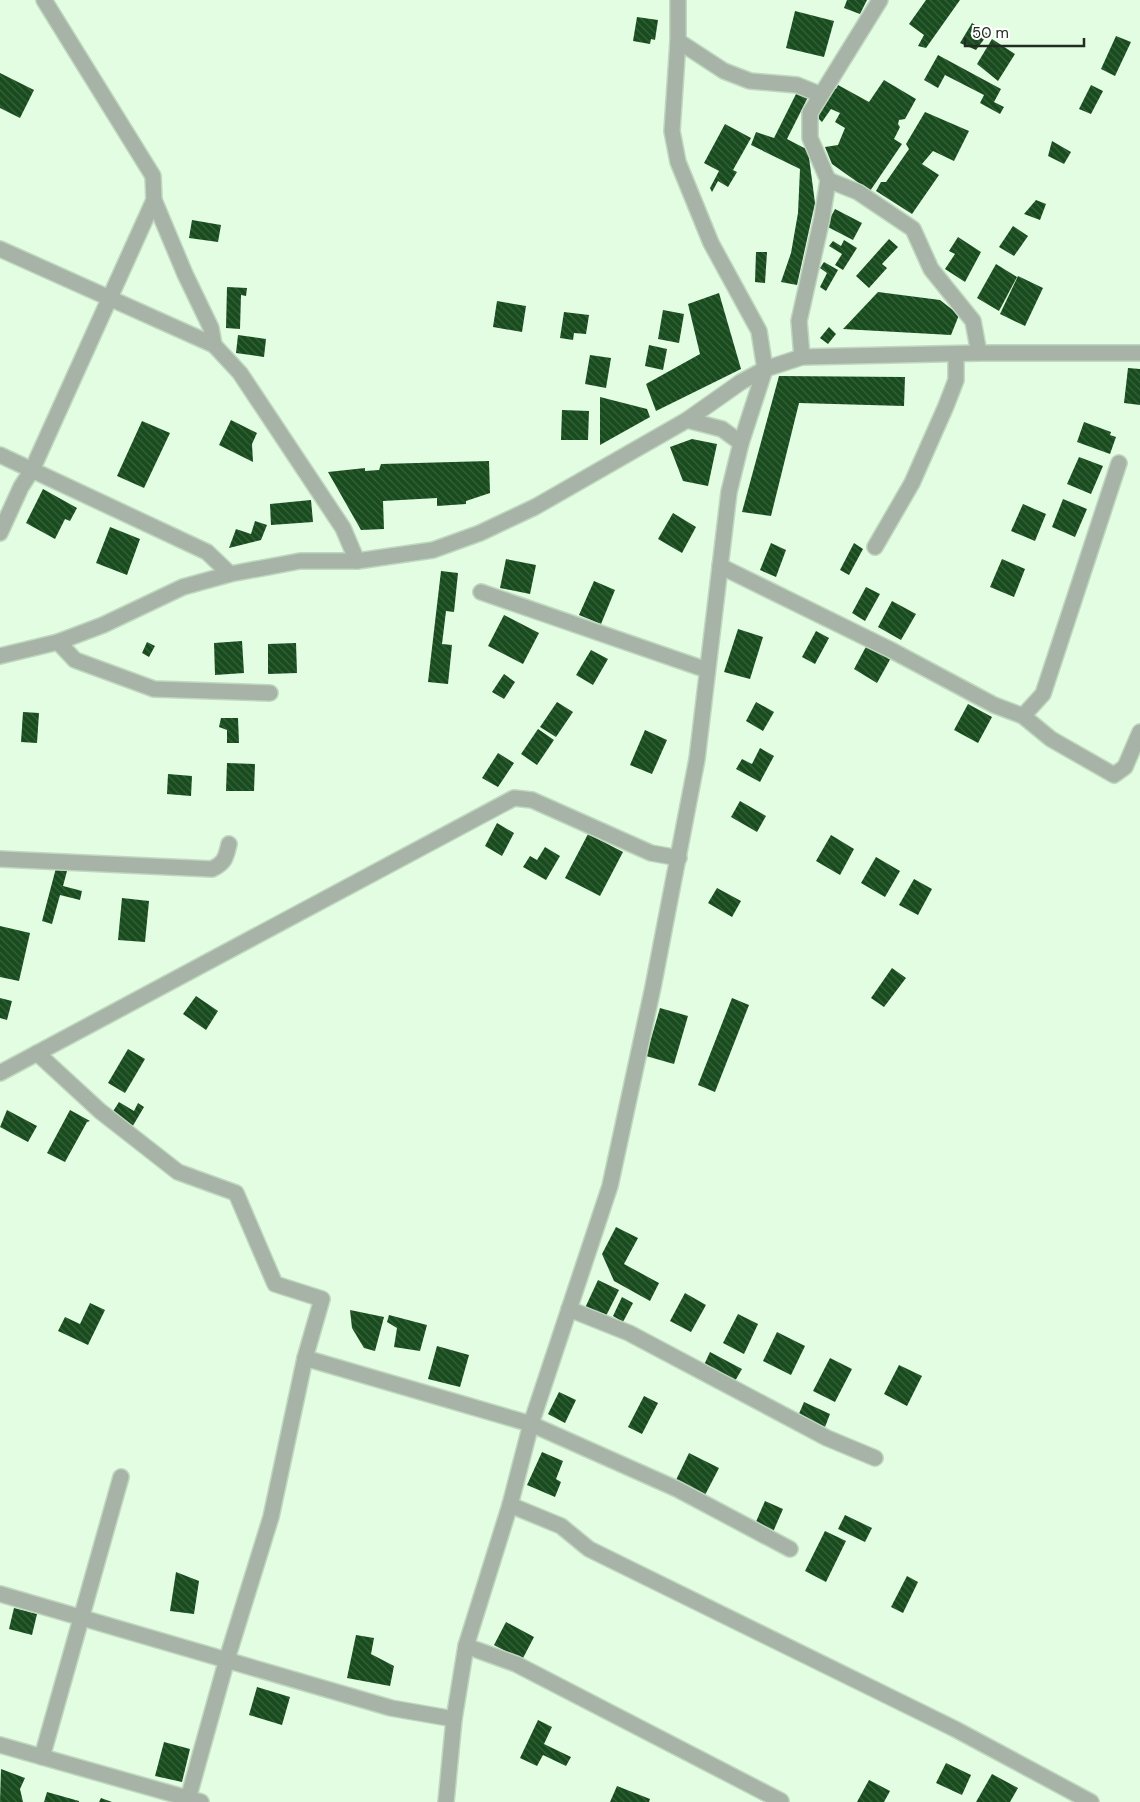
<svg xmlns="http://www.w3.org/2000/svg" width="1140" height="1802" viewBox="0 0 1140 1802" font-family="'DM Sans',sans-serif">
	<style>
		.building { fill: url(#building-back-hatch) }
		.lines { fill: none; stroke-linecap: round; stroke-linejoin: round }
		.minor-casing { stroke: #bfd7bf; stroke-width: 18 }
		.minor { stroke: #a7b3a7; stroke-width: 15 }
	</style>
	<defs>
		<pattern id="building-back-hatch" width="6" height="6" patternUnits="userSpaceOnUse" patternTransform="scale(1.25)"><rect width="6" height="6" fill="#184b1d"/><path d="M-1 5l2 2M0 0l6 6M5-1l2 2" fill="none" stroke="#39623d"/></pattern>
	</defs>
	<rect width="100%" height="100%" fill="#e2fde2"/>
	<g class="building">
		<polygon points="847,0 867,0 860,14 844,8"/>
		<polygon points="926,0 960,0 926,48 918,46 924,35 909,24"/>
		<polygon points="795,11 834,21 824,57 786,48"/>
		<polygon points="637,17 658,20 655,40 651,39 650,44 633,41"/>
		<polygon points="972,23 988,34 976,50 960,43"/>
		<polygon points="1116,36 1131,42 1115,76 1101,69"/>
		<polygon points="992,39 1015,54 998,81 977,64"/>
		<polygon points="938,55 1001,89 994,102 1004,107 1000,114 980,103 984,95 945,75 938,88 924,80"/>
		<polygon points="0,73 34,90 20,118 0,108"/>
		<polygon points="884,80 916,99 905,119 899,120 898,124 900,127 894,139 902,144 870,191 832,164 825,147 838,145 845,128 835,122 840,113 831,109 822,122 817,117 831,87 836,89 838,85 869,102"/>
		<polygon points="1091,85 1103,91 1091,114 1079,109"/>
		<polygon points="797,92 808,97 787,139 808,150 815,203 797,285 781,282 791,253 798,213 800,169 751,145 756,132 774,138"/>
		<polygon points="925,112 969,131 954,161 933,151 922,164 939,175 912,214 876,191 881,182 886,182 909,149 906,144"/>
		<polygon points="725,124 751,138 733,170 737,172 728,187 718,181 712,192 710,188 719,171 704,163"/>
		<polygon points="1052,141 1071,152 1064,164 1048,156"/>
		<polygon points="1036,200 1046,204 1040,220 1024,214"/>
		<polygon points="835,209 862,223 853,240 826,226"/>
		<polygon points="192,220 221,225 218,242 189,238"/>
		<polygon points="1013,226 1028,236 1014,256 999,247"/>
		<polygon points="958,237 981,252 965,282 945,269 955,254 949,251"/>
		<polygon points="889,239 898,247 882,264 887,268 869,288 856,276"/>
		<polygon points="844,240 857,248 843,270 835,265 842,254 829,246 833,241 841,246"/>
		<polygon points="756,252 767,252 765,283 755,282"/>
		<polygon points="824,262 838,270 826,291 820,287 827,273 820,268"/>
		<polygon points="996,264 1017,277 999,311 977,298"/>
		<polygon points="1018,276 1043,288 1025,326 1000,314"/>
		<polygon points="227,287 247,288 246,296 241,295 240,329 226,328"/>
		<polygon points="878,292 940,300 959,315 951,335 843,329"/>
		<polygon points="719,293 741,369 656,411 646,384 700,354 688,304"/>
		<polygon points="497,301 526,306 522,332 493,327"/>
		<polygon points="663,310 684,314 679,343 658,339"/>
		<polygon points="564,312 589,315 586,334 574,333 573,340 560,338"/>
		<polygon points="829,327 836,334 828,344 820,338"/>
		<polygon points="238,335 266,339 264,357 236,353"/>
		<polygon points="649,345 667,349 663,370 645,366"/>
		<polygon points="590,355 611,358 606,388 585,384"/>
		<polygon points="1128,368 1140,369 1140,405 1124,403"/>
		<polygon points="779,376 905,377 904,406 799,403 771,516 742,512"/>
		<polygon points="600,397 647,409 650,417 600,445"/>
		<polygon points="562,410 589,411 588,440 561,440"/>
		<polygon points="231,420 257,433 252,444 253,462 219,445"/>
		<polygon points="142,421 170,433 144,488 117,476"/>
		<polygon points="1084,422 1111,432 1110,435 1116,437 1110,454 1077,442"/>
		<polygon points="692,439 717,444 708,486 683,481 670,447"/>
		<polygon points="1079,457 1103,466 1091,494 1067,484"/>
		<polygon points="489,461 490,493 466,501 466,504 437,506 437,498 383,501 384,529 361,530 328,472 365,468 365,471 379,470 381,464"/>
		<polygon points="43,489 77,508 70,521 65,519 55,539 26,523"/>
		<polygon points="1063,499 1087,509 1075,537 1052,527"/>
		<polygon points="311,500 313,522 271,525 270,504"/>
		<polygon points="1023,504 1046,514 1035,541 1011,531"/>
		<polygon points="673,513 696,527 682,553 658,539"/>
		<polygon points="255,521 267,525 261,540 229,548 236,529 251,534"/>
		<polygon points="110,527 140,539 127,575 96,563"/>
		<polygon points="771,543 786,550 776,577 760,570"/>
		<polygon points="854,543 863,549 849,575 840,570"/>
		<polygon points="506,559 536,565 530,594 500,588"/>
		<polygon points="1002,559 1025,569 1014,597 990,587"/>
		<polygon points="441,571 458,573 454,612 446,611 442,644 452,645 448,684 428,682"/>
		<polygon points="594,581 615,590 601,624 579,615"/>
		<polygon points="866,587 880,594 865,621 852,613"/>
		<polygon points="892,601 916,614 901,640 878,627"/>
		<polygon points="504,615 539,633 523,664 488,646"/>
		<polygon points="738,629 763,637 750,679 724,672"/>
		<polygon points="816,631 829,638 815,664 802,657"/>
		<polygon points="242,641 244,673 215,675 214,643"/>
		<polygon points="147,642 155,646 149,657 142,653"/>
		<polygon points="296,643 297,673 268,674 268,644"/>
		<polygon points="868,643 892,656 877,683 854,669"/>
		<polygon points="591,650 608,659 593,685 576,675"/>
		<polygon points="504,674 515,682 504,699 492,692"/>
		<polygon points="557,702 573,712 556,737 540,727"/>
		<polygon points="756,702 774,712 763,731 746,721"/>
		<polygon points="968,704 992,717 978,743 954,730"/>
		<polygon points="23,712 39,713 37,743 21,742"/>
		<polygon points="221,718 238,718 239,743 227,743 227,730 219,727"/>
		<polygon points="538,729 554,740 537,765 521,754"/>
		<polygon points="645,730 667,740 652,774 630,765"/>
		<polygon points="760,748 774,756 760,782 736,769 742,759 752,764"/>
		<polygon points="498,753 514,763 498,787 482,778"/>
		<polygon points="227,763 255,764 254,791 226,791"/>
		<polygon points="168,774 192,776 191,796 167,794"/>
		<polygon points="740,801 766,816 757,832 731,817"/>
		<polygon points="497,823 514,833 502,856 485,846"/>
		<polygon points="588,834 623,852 600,896 565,878"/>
		<polygon points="831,835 854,849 840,875 816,861"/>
		<polygon points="545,847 560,856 546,880 523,867 530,856 537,860"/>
		<polygon points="876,857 900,871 885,897 861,883"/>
		<polygon points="56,868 67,871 63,886 82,891 80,900 60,895 52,924 42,921"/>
		<polygon points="914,879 932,889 918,915 899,905"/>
		<polygon points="717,888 741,901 732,917 708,903"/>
		<polygon points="122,898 149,901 145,942 118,940"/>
		<polygon points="0,926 30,933 19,981 0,977"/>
		<polygon points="892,968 906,978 884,1007 871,998"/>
		<polygon points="196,996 218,1011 206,1030 183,1014"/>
		<polygon points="0,998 12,1001 7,1020 0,1018"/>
		<polygon points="732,998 749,1005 715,1092 698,1085"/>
		<polygon points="660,1008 688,1016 674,1064 646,1056"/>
		<polygon points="128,1049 145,1059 125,1093 108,1083"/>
		<polygon points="119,1102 134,1111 138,1103 144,1107 131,1129 110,1116"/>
		<polygon points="7,1110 37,1126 28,1142 0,1127"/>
		<polygon points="70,1110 90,1121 87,1122 65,1162 47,1153"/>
		<polygon points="616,1227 638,1238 624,1264 659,1283 650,1301 614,1281 602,1254"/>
		<polygon points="598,1280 619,1290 605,1318 585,1308"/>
		<polygon points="685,1293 706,1305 691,1332 670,1321"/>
		<polygon points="622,1297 633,1303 623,1322 613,1316"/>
		<polygon points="90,1303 105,1310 88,1345 58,1331 65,1317 80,1324"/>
		<polygon points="350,1310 384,1317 375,1351 364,1348 352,1328"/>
		<polygon points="738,1314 758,1324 744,1354 723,1343"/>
		<polygon points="389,1315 427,1325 420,1351 394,1347 397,1328 387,1322"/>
		<polygon points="777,1332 805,1346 791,1375 763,1361"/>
		<polygon points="437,1346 469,1355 460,1387 428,1379"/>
		<polygon points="710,1352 742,1369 735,1381 704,1365"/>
		<polygon points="830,1358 852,1369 835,1402 813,1391"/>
		<polygon points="899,1365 922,1376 907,1406 884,1394"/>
		<polygon points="559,1392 576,1400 565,1423 548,1414"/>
		<polygon points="644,1396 658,1403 642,1434 628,1427"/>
		<polygon points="804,1402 830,1414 825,1427 798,1416"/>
		<polygon points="542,1452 563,1461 556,1479 561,1482 555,1497 527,1485"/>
		<polygon points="689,1453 719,1468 705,1495 676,1480"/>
		<polygon points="765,1501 783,1509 773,1532 755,1524"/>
		<polygon points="845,1515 872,1528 865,1542 838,1529"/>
		<polygon points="825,1531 846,1541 826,1582 805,1571"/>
		<polygon points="176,1572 199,1581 194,1614 170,1611"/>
		<polygon points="907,1576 918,1582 903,1613 891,1607"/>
		<polygon points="14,1608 37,1614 32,1635 9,1629"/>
		<polygon points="506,1622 534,1637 522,1660 494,1645"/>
		<polygon points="356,1635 374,1638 371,1654 394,1666 390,1686 347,1678"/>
		<polygon points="257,1687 290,1697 282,1725 249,1715"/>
		<polygon points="538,1720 552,1727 544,1744 571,1757 566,1766 543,1755 537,1766 520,1758"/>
		<polygon points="164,1742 190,1749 182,1782 155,1776"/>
		<polygon points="946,1763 971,1775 962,1795 936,1783"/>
		<polygon points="1,1769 25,1778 20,1789 23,1802 0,1802"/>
		<polygon points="992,1774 1018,1788 1010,1802 976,1802"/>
		<polygon points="869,1780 890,1791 884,1802 857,1802"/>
		<polygon points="617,1786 650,1799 649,1802 610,1802"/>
		<polygon points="47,1792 79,1801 79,1802 44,1802"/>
		<polygon points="101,1798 112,1802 99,1802"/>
	</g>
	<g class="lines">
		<g class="minor-casing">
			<g id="minor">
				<polyline points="678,41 724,71 750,81 797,85 819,94"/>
				<polyline points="828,180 858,192 913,229 931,269 973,321 979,353"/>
				<polyline points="154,200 185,274 211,328 214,345"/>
				<polyline points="0,249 214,345 240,373 343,528 357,561"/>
				<polyline points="802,357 799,321 822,218 828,180 810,138 810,113 880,0"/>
				<polyline points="687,420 722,429 741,443"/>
				<polyline points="0,455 207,552 230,574"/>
				<polyline points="0,533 21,487 32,470 154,200 153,176 44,0"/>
				<polyline points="875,547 912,483 946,406 956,380 956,354"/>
				<polyline points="720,566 891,650 994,705 1023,716 1051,739 1114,775 1125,767 1140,732"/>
				<polyline points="481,592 707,670"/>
				<polyline points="58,642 75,660 154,689 270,693"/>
				<polyline points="0,656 58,642 103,625 183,587 230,574 300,561 357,561 433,550 480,533 535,507 687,420 741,382 765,369 802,357 979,353 1140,353"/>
				<polyline points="1023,716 1043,694 1119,463"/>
				<path d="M0,859L212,869C225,863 226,857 229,844"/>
				<polyline points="37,1053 100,1111 178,1172 236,1193 275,1284 322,1299 305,1358"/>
				<polyline points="0,1073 514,798 532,800 651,853 679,858"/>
				<polyline points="569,1309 629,1333 827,1438 875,1458"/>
				<polyline points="510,1505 561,1526 589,1549 955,1729 1091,1802"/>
				<polyline points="0,1594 391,1708 454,1719"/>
				<polyline points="466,1646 516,1664 781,1801"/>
				<polyline points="0,1745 201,1802"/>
				<polyline points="42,1757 121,1477"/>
				<polyline points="188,1799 227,1659 271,1517 305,1358 531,1424 677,1489 790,1549"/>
				<polyline points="446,1802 454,1719 466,1646 510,1505 531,1424 610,1186 653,987 697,759 729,492 741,443 765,369 759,331 711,243 678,162 672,131 678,41 678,0"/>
			</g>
		</g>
		<use href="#minor" class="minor"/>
	</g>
	<path d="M965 38v8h119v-8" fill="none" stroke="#222c22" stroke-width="2.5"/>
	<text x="972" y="38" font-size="15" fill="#222c22" stroke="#ffffff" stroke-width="4" paint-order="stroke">50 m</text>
</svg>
